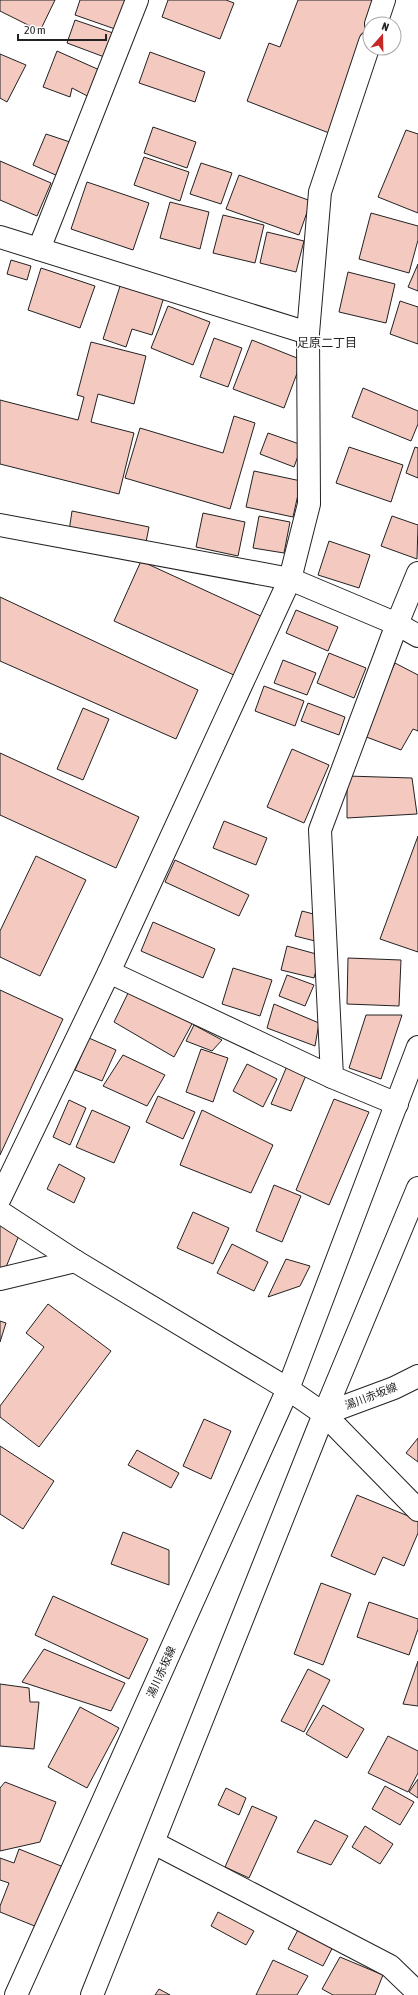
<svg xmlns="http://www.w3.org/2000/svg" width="418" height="1995" viewBox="0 0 418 1995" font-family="'Asap Condensed','Noto Sans JP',sans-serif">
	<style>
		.building { fill: #f3c9c0; stroke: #222 }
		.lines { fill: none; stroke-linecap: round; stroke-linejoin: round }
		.minor-casing { stroke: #222; stroke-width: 24 }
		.major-casing { stroke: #222; stroke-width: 24 }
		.minor { stroke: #fff; stroke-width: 22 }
		.major { stroke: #fff; stroke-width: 22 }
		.labels { text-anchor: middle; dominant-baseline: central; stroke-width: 3; stroke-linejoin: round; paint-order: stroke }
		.street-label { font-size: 11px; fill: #222; stroke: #fff }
		.neighbourhood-label { font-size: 12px; fill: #222; stroke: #fff }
	</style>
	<rect width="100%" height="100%" fill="#fff"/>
	<g class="building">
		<polygon points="0,0 55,0 40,31 0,11"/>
		<polygon points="80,0 126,0 115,29 75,15"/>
		<polygon points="168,0 226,0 234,3 220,39 162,17"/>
		<polygon points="298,0 379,0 329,133 247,101 269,43 280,47"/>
		<polygon points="75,20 116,34 107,58 67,43"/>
		<polygon points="57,51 104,72 93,99 72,88 70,97 43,87"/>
		<polygon points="150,52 205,72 195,102 139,83"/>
		<polygon points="0,54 26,65 7,102 0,98"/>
		<polygon points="153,127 196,142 187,168 144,153"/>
		<polygon points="406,130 418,134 418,213 378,197"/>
		<polygon points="46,134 70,142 58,176 33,165"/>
		<polygon points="144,157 189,172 180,201 134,185"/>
		<polygon points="0,161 51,183 37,216 0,200"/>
		<polygon points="201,163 232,173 221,204 190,194"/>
		<polygon points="239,175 311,201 299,235 226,209"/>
		<polygon points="87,182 149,203 133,250 71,229"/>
		<polygon points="170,202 209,212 200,249 160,238"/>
		<polygon points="371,213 418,226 418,240 409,273 359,259"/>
		<polygon points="223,215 264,225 255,263 213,253"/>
		<polygon points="267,232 304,241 296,272 260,263"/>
		<polygon points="11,260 31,266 27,280 7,274"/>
		<polygon points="418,264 418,291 408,287"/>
		<polygon points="41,268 95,286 80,328 28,310"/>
		<polygon points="348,272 395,284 386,323 339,312"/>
		<polygon points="121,283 164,297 152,335 132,329 126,347 103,339"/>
		<polygon points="400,301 418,307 418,344 390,334"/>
		<polygon points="168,306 210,322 193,365 151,348"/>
		<polygon points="214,338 242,348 228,387 200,377"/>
		<polygon points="252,340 302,360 284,408 233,389"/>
		<polygon points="91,342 146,356 134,404 98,394 91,422 134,433 119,494 0,464 0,400 78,420 84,397 77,395"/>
		<polygon points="363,388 418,411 418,424 411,441 352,417"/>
		<polygon points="234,416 255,423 230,509 125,478 140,428 223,453"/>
		<polygon points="268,433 302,445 294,467 260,454"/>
		<polygon points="349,447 403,465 391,502 336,483"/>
		<polygon points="415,447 418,448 418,478 406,473"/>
		<polygon points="254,471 301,481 293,517 246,507"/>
		<polygon points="72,511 149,527 145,547 69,531"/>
		<polygon points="203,513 245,522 238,556 196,547"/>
		<polygon points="259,516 290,522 284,553 253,548"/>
		<polygon points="392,516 418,525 417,559 381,546"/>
		<polygon points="329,541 370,555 359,588 318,575"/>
		<polygon points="141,561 263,617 236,676 114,621"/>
		<polygon points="0,597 198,690 176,739 0,661"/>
		<polygon points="296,610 338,627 328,651 286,633"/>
		<polygon points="329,653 366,668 354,698 317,683"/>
		<polygon points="283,660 316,673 307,695 274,683"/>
		<polygon points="395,663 418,675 418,731 413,729 401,750 361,735"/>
		<polygon points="264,686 304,701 295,726 255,711"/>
		<polygon points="308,703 345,717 339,735 301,721"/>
		<polygon points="83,708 109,719 83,780 57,769"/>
		<polygon points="292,749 329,765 304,823 267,807"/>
		<polygon points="0,753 139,817 116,868 0,815"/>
		<polygon points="347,776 412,778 417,814 347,818"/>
		<polygon points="224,821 267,838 256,865 213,848"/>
		<polygon points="418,836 418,952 380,939"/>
		<polygon points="36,856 86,880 40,976 0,957 0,931"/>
		<polygon points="175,860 249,895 239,916 165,882"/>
		<polygon points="302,911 321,916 315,941 295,936"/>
		<polygon points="153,922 215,949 203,978 141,951"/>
		<polygon points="287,946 320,955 314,978 281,970"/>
		<polygon points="348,958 401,960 399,1006 347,1004"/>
		<polygon points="233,968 272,980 260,1016 222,1004"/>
		<polygon points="287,975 314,985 305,1006 279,996"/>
		<polygon points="0,990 63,1019 0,1155"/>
		<polygon points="129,991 193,1022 174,1057 114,1022"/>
		<polygon points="274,1004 319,1023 315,1046 267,1028"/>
		<polygon points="366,1015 402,1015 381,1079 349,1068"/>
		<polygon points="194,1025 222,1040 212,1051 186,1041"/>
		<polygon points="89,1038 116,1050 102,1081 75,1070"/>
		<polygon points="201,1049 228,1058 213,1102 186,1092"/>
		<polygon points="123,1055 165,1075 147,1106 103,1086"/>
		<polygon points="247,1064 277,1079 263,1107 233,1091"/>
		<polygon points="287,1066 307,1073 291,1111 271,1104"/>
		<polygon points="158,1096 195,1112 183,1139 146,1122"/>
		<polygon points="334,1099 369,1112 329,1205 296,1190"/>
		<polygon points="69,1100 86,1108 70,1145 53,1137"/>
		<polygon points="92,1110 130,1127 114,1163 76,1147"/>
		<polygon points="202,1110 273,1145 251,1193 180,1165"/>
		<polygon points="59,1164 85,1178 74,1203 47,1189"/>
		<polygon points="274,1185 301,1196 282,1242 256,1231"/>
		<polygon points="193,1212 229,1228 213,1264 177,1248"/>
		<polygon points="0,1225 20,1233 4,1272 0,1270"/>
		<polygon points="232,1244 268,1262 254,1291 217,1273"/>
		<polygon points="286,1259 310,1266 300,1286 268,1297"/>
		<polygon points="48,1304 111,1351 39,1447 0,1417 0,1406 44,1347 26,1333"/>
		<polygon points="0,1321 6,1323 0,1342"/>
		<polygon points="204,1419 231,1431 211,1479 183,1466"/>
		<polygon points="418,1438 418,1462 406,1453"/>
		<polygon points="0,1446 54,1481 23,1529 0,1514"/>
		<polygon points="137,1450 179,1473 171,1488 128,1465"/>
		<polygon points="357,1495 418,1520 418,1533 404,1566 383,1557 375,1575 331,1556"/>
		<polygon points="123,1532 169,1550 169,1585 111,1564"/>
		<polygon points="321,1583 351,1594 323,1665 294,1654"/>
		<polygon points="53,1596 148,1639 129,1679 35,1635"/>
		<polygon points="369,1602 418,1619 418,1629 409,1655 357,1637"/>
		<polygon points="44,1649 125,1683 111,1711 22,1682"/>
		<polygon points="418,1661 418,1706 403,1704"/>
		<polygon points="308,1669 330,1680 304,1732 281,1721"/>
		<polygon points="0,1684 29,1688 30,1702 39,1702 34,1749 0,1746"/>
		<polygon points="323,1705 364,1729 347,1758 306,1734"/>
		<polygon points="80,1707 119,1728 87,1788 48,1767"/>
		<polygon points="388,1736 418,1751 418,1773 408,1792 368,1773"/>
		<polygon points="418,1779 418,1798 409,1792"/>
		<polygon points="5,1782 56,1802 40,1842 0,1851 0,1788"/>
		<polygon points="385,1786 414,1802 400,1825 372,1809"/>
		<polygon points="226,1788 246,1798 239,1815 218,1805"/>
		<polygon points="252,1806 277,1817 249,1878 225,1867"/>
		<polygon points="315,1820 348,1836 331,1865 297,1852"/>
		<polygon points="365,1826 393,1844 380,1864 352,1847"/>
		<polygon points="19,1849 66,1868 42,1929 0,1912 0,1906 9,1883 0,1880 0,1858 14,1863"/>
		<polygon points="218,1912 254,1931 246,1945 211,1926"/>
		<polygon points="301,1924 336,1941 323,1966 288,1949"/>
		<polygon points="340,1957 383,1975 375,1995 333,1995 322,1989"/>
		<polygon points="273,1960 308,1976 297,1995 256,1995"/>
		<polygon points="159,1989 170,1995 155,1995"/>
	</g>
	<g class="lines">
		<g class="minor-casing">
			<g id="minor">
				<polyline points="376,24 384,0"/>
				<polyline points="0,237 308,333"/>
				<polyline points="39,249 137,0"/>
				<polyline points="0,525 290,579 397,624 418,636"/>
				<polyline points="109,972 332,1077 397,1104"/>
				<polyline points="332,1077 320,830 397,624 418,573"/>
				<polyline points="418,1188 324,1414 418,1510"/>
				<polyline points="0,1198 109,972 290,579 309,504 308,333 320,192 370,42"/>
				<polyline points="0,1212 75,1261 288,1389 418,1047"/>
				<polyline points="0,1279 75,1261"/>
				<polyline points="154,1843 390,1966 418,1993"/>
			</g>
		</g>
		<g class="major-casing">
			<g id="major">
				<polyline points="16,1995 288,1389 324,1414"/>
				<polyline points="92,1995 324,1414 394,1388 418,1376"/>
			</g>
		</g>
		<use href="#minor" class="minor"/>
		<use href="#major" class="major"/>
	</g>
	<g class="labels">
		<g class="street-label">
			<text transform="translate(371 1396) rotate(-21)">湯川赤坂線</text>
			<text transform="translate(161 1672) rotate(-66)">湯川赤坂線</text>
		</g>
		<g class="neighbourhood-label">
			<text x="327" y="343">足原二丁目</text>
		</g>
	</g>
	<g transform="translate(382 36) rotate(20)"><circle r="19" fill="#ffffff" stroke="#a7a7a7"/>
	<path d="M0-3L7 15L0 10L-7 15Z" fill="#c62828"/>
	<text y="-6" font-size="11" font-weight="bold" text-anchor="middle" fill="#222222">N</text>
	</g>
	<path d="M18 34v6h88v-6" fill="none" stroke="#222222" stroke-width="2"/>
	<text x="24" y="34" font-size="12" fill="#222222" stroke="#ffffff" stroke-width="3" paint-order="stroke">20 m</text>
</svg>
